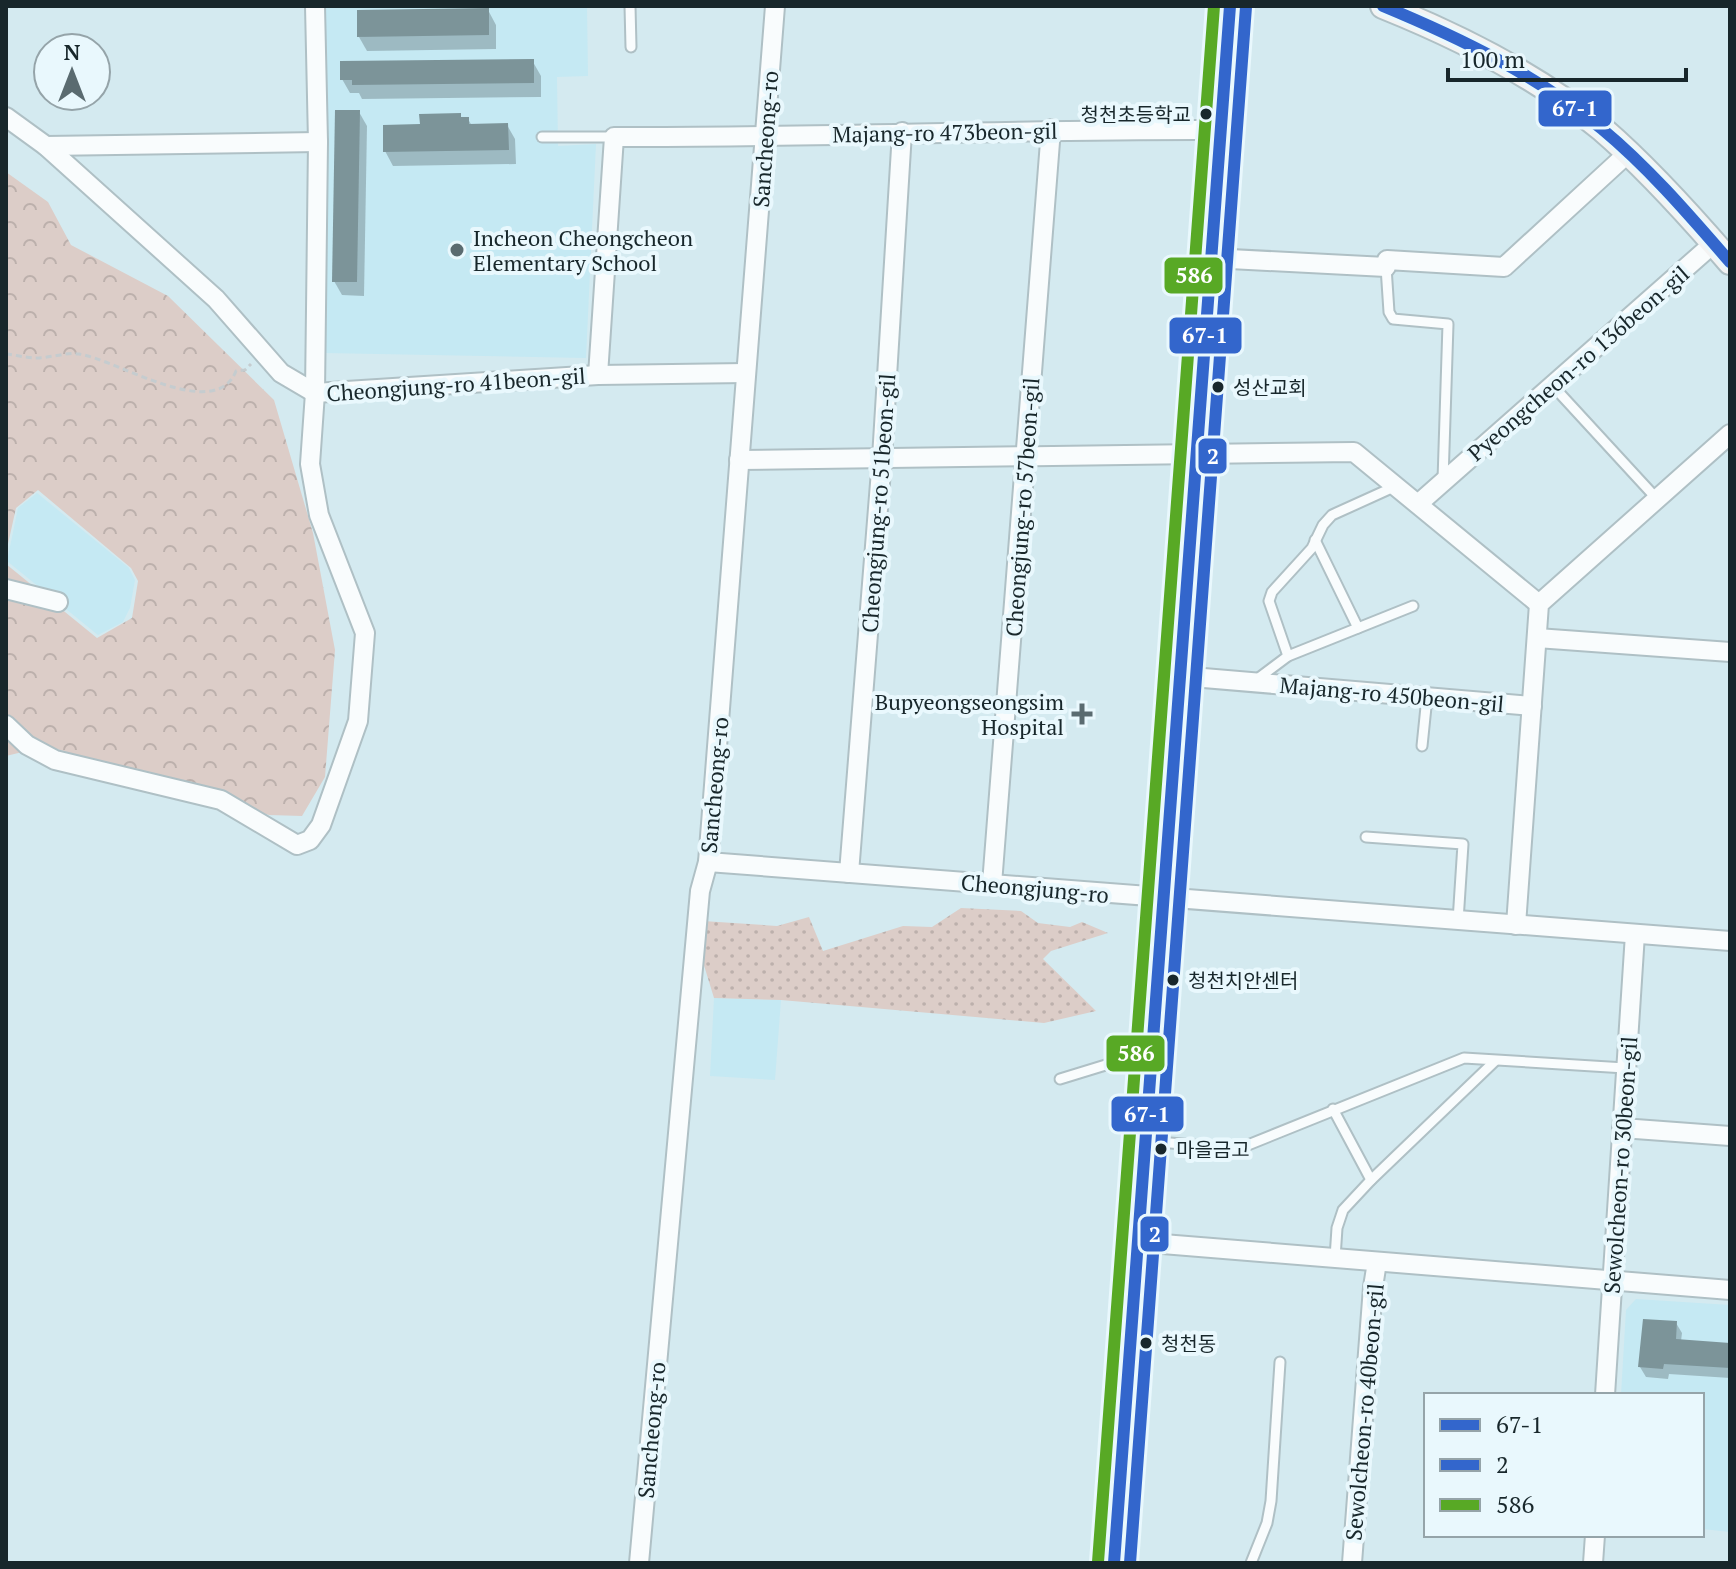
<svg xmlns="http://www.w3.org/2000/svg" width="1736" height="1569" viewBox="0 0 1736 1569" font-family="'PT Serif','Noto Sans KR',serif">
	<style>
		.built { fill: #c5e9f3 }
		.forest { fill: url(#forest-crowns) }
		.park { fill: url(#park-dots) }
		.shadow { fill: #0003 }
		.building { fill: #7c9499 }
		.lines { fill: none; stroke-linecap: round; stroke-linejoin: round }
		.service-casing { stroke: #afc0c5; stroke-width: 13 }
		.minor-casing { stroke: #afc0c5; stroke-width: 22 }
		.secondary-casing { stroke: #afc0c5; stroke-width: 28 }
		.path { stroke: #c5cccf; stroke-width: 3; stroke-dasharray: 6 4; stroke-linecap: butt }
		.service { stroke: #f9fcfd; stroke-width: 9 }
		.minor { stroke: #f9fcfd; stroke-width: 18 }
		.secondary { stroke: #f3f3f3; stroke-width: 24 }
		.bus-1-casing { stroke: #e9f8fd; stroke-width: 18 }
		.bus-2-casing { stroke: #e9f8fd; stroke-width: 18 }
		.bus-3-casing { stroke: #e9f8fd; stroke-width: 18 }
		.bus-1 { stroke: #36c; stroke-width: 12 }
		.bus-2 { stroke: #36c; stroke-width: 12 }
		.bus-3 { stroke: #58a925; stroke-width: 12 }
		.bus-dot { fill: #18272b; stroke: #e9f8fd; stroke-width: 3 }
		.poi-dot { fill: #5a6b70; stroke: #e9f8fd; stroke-width: 3 }
		.labels { text-anchor: middle; dominant-baseline: central; stroke-width: 8; stroke-linejoin: round; paint-order: stroke }
		.bus-label { font-size: 20px; fill: #18272b; stroke: #e9f8fd; text-anchor: start }
		.street-label { font-size: 22px; fill: #18272b; stroke: #e9f8fd }
		.poi-label { font-size: 22px; fill: #18272b; stroke: #e9f8fd; text-anchor: start }
		.line-badge { stroke: #e9f8fd; stroke-width: 3 }
		.badge-label { font-size: 22px; text-anchor: middle; font-weight: bold; fill: #fff }
	</style>
	<defs>
		<pattern id="forest-crowns" width="20" height="18" patternUnits="userSpaceOnUse" patternTransform="scale(2)"><rect width="20" height="18" fill="#dccdc8"/><path d="M2 6a3 3 0 1 1 6 0M12 15a3 3 0 1 1 6 0" fill="none" stroke="#bcb0ac"/></pattern>
		<pattern id="park-dots" width="8" height="8" patternUnits="userSpaceOnUse" patternTransform="scale(2)"><rect width="8" height="8" fill="#dccdc8"/><path d="M2 2h.1M6 6h.1" fill="none" stroke="#bcb0ac" stroke-width="1.8" stroke-linecap="round"/></pattern>
	</defs>
	<rect width="100%" height="100%" fill="#d4eaf0"/>
	<g class="built">
		<polygon points="320,6 587,6 588,76 557,77 558,146 596,144 586,358 324,353"/>
		<polygon points="37,493 129,568 135,580 130,608 123,622 98,635 7,561 18,508"/>
		<polygon points="714,998 781,1000 775,1080 710,1076"/>
		<polygon points="1636,1299 1730,1305 1730,1532 1702,1529 1702,1395 1621,1395 1626,1310"/>
	</g>
	<polygon class="forest" points="6,172 48,202 71,245 168,296 274,400 313,533 335,650 325,777 302,816 269,815 47,746 6,756 6,564 97,638 132,618 138,581 131,568 38,490 16,508 6,553"/>
	<polygon class="park" points="961,908 1021,911 1038,923 1070,927 1082,922 1108,933 1051,951 1043,959 1096,1011 1044,1023 781,1000 714,998 699,949 703,921 777,926 809,917 823,951 903,926 932,927"/>
	<g class="shadow">
		<polygon points="488,10 496,25 496,49 367,51 359,37"/>
		<polygon points="533,62 541,76 541,97 362,99 359,93 350,93 342,79"/>
		<polygon points="359,112 367,126 364,296 342,295 334,281"/>
		<polygon points="460,115 462,119 468,119 472,126 507,125 515,139 516,164 393,166 385,151 422,126"/>
		<polygon points="1676,1323 1682,1333 1681,1341 1730,1345 1730,1342 1730,1378 1669,1374 1668,1379 1646,1377 1640,1367"/>
	</g>
	<g class="building">
		<polygon points="489,8 489,35 357,37 357,10"/>
		<polygon points="534,59 534,83 352,85 352,80 340,80 340,61"/>
		<polygon points="335,110 360,110 357,282 332,282"/>
		<polygon points="461,113 461,117 469,117 469,124 508,123 509,150 383,152 383,125 420,124 419,114"/>
		<polygon points="1643,1319 1677,1321 1676,1339 1730,1343 1730,1368 1664,1364 1663,1369 1638,1367"/>
	</g>
	<g class="lines">
		<g class="service-casing">
			<g id="service">
				<polyline points="630,6 631,47"/>
				<polyline points="542,137 614,137"/>
				<polyline points="1386,267 1389,312 1393,319 1448,324 1443,480"/>
				<polyline points="1553,386 1657,499"/>
				<polyline points="1315,540 1358,628"/>
				<polyline points="1288,656 1269,601 1272,592 1312,548 1323,525 1332,515 1396,486"/>
				<polyline points="1256,680 1288,656 1413,606"/>
				<polyline points="1422,746 1427,697"/>
				<polyline points="1366,837 1463,844 1458,921"/>
				<polyline points="1060,1079 1148,1052"/>
				<polyline points="1333,1109 1371,1180"/>
				<polyline points="1148,1141 1238,1149 1464,1058 1625,1068"/>
				<polyline points="1335,1258 1337,1228 1343,1210 1371,1180 1495,1061"/>
				<polyline points="1251,1563 1267,1523 1271,1501 1280,1362"/>
			</g>
		</g>
		<g class="minor-casing">
			<g id="minor">
				<polyline points="6,117 46,146 216,299 281,373 315,393"/>
				<polyline points="46,146 318,142"/>
				<polyline points="1211,258 1386,267 1387,260 1504,267 1627,154"/>
				<path d="M598,375L614,137C816,138 1018,129 1221,130"/>
				<polyline points="315,393 598,375 746,373"/>
				<polyline points="739,460 1354,452 1539,604"/>
				<polyline points="1418,504 1714,243"/>
				<polyline points="6,589 58,602"/>
				<polyline points="1537,638 1730,652"/>
				<polyline points="1180,676 1532,706"/>
				<polyline points="6,725 27,745 55,760 221,800 297,845 310,840 321,825 358,721 365,633 319,515 310,464 315,393 318,142 315,6"/>
				<polyline points="708,862 1730,941"/>
				<polyline points="849,873 882,458 902,132"/>
				<polyline points="992,884 1051,129"/>
				<polyline points="1516,925 1539,604 1730,434"/>
				<polyline points="1622,1128 1730,1136"/>
				<polyline points="1138,1242 1730,1290"/>
				<polyline points="1605,1395 1635,934"/>
				<polyline points="639,1563 700,891 708,862 775,6"/>
				<polyline points="1352,1563 1373,1287 1377,1262"/>
				<polyline points="1593,1563 1595,1535"/>
			</g>
		</g>
		<g class="secondary-casing">
			<g id="secondary">
				<path d="M1383,6C1460,37 1538,76 1602,129C1645,166 1693,219 1730,262"/>
				<polyline points="1114,1563 1230,6"/>
			</g>
		</g>
		<path class="path" d="M6,354C16,355 27,358 36,358C50,358 66,352 79,354C116,359 215,424 236,371L245,370L251,364"/>
		<use href="#service" class="service"/>
		<use href="#minor" class="minor"/>
		<use href="#secondary" class="secondary"/>
		<g class="bus-1-casing">
			<g id="bus-1">
				<path d="M1383,6C1460,38 1537,75 1602,129C1649,168 1690,216 1730,262"/>
				<polyline points="1114,1563 1230,6"/>
			</g>
		</g>
		<g class="bus-2-casing">
			<polyline id="bus-2" points="1130,1563 1246,7"/>
		</g>
		<g class="bus-3-casing">
			<polyline id="bus-3" points="1098,1562 1214,6"/>
		</g>
		<use href="#bus-1" class="bus-1"/>
		<use href="#bus-2" class="bus-2"/>
		<use href="#bus-3" class="bus-3"/>
	</g>
	<g class="bus-dot">
		<circle cx="1206" cy="114" r="7"/>
		<circle cx="1218" cy="387" r="7"/>
		<circle cx="1173" cy="980" r="7"/>
		<circle cx="1161" cy="1149" r="7"/>
		<circle cx="1146" cy="1343" r="7"/>
	</g>
	<g class="poi-dot">
		<circle cx="457" cy="250" r="8"/>
		<path d="M1078 702h8v8h8v8h-8v8h-8v-8h-8v-8h8z"/>
	</g>
	<g class="labels">
		<g class="bus-label">
			<text x="1191" y="114" text-anchor="end">청천초등학교</text>
			<text x="1233" y="387">성산교회</text>
			<text x="1188" y="980">청천치안센터</text>
			<text x="1176" y="1149">마을금고</text>
			<text x="1161" y="1343">청천동</text>
		</g>
		<g class="street-label">
			<text transform="translate(945 132) rotate(-1)">Majang-ro 473beon-gil</text>
			<text transform="translate(765 139) rotate(-86)">Sancheong-ro</text>
			<text transform="translate(1578 363) rotate(-41)">Pyeongcheon-ro 136beon-gil</text>
			<text transform="translate(456 384) rotate(-4)">Cheongjung-ro 41beon-gil</text>
			<text transform="translate(878 503) rotate(-86)">Cheongjung-ro 51beon-gil</text>
			<text transform="translate(1022 507) rotate(-86)">Cheongjung-ro 57beon-gil</text>
			<text transform="translate(1392 694) rotate(5)">Majang-ro 450beon-gil</text>
			<text transform="translate(714 785) rotate(-85)">Sancheong-ro</text>
			<text transform="translate(1035 888) rotate(5)">Cheongjung-ro</text>
			<text transform="translate(1620 1165) rotate(-86)">Sewolcheon-ro 30beon-gil</text>
			<text transform="translate(1364 1412) rotate(-85)">Sewolcheon-ro 40beon-gil</text>
			<text transform="translate(651 1430) rotate(-85)">Sancheong-ro</text>
		</g>
		<g class="poi-label">
			<text x="473" y="237">Incheon Cheongcheon<tspan x="473" dy="25">Elementary School</tspan></text>
			<text x="1064" y="701" text-anchor="end">Bupyeongseongsim<tspan x="1064" dy="25">Hospital</tspan></text>
		</g>
	</g>
	<g class="line-badge">
		<rect x="1537" y="89" width="76" height="39" rx="8" fill="#36c"/>
		<rect x="1163" y="256" width="61" height="39" rx="8" fill="#58a925"/>
		<rect x="1168" y="316" width="75" height="39" rx="8" fill="#36c"/>
		<rect x="1197" y="437" width="31" height="38" rx="8" fill="#36c"/>
		<rect x="1105" y="1034" width="61" height="39" rx="8" fill="#58a925"/>
		<rect x="1110" y="1095" width="75" height="38" rx="8" fill="#36c"/>
		<rect x="1139" y="1215" width="31" height="38" rx="8" fill="#36c"/>
	</g>
	<g class="badge-label">
		<text x="1575" y="116">67-1</text>
		<text x="1194" y="283">586</text>
		<text x="1205" y="343">67-1</text>
		<text x="1213" y="464">2</text>
		<text x="1136" y="1061">586</text>
		<text x="1147" y="1122">67-1</text>
		<text x="1155" y="1242">2</text>
	</g>
	<rect width="1736" height="1569" fill="none" stroke="#18272b" stroke-width="16"/>
	<rect x="1424" y="1393" width="280" height="144" fill="#e9f8fd" stroke="#95a4a9" stroke-width="2"/>
	<rect x="1440" y="1419" width="40" height="12" fill="#3366cc" stroke="#95a4a9" stroke-width="2"/>
	<text x="1496" y="1433" font-size="24" fill="#18272b">67-1</text>
	<rect x="1440" y="1459" width="40" height="12" fill="#3366cc" stroke="#95a4a9" stroke-width="2"/>
	<text x="1496" y="1473" font-size="24" fill="#18272b">2</text>
	<rect x="1440" y="1499" width="40" height="12" fill="#58a925" stroke="#95a4a9" stroke-width="2"/>
	<text x="1496" y="1513" font-size="24" fill="#18272b">586</text>
	<g transform="translate(72 72)"><circle r="38" fill="#e9f8fd" stroke="#95a4a9" stroke-width="2"/>
	<path d="M0-6L14 30L0 20L-14 30Z" fill="#5a6b70"/>
	<text y="-12" font-size="22" font-weight="bold" text-anchor="middle" fill="#18272b">N</text>
	</g>
	<path d="M1448 68v12h238v-12" fill="none" stroke="#18272b" stroke-width="4"/>
	<text x="1460" y="68" font-size="24" fill="#18272b" stroke="#e9f8fd" stroke-width="6" paint-order="stroke">100 m</text>
</svg>
